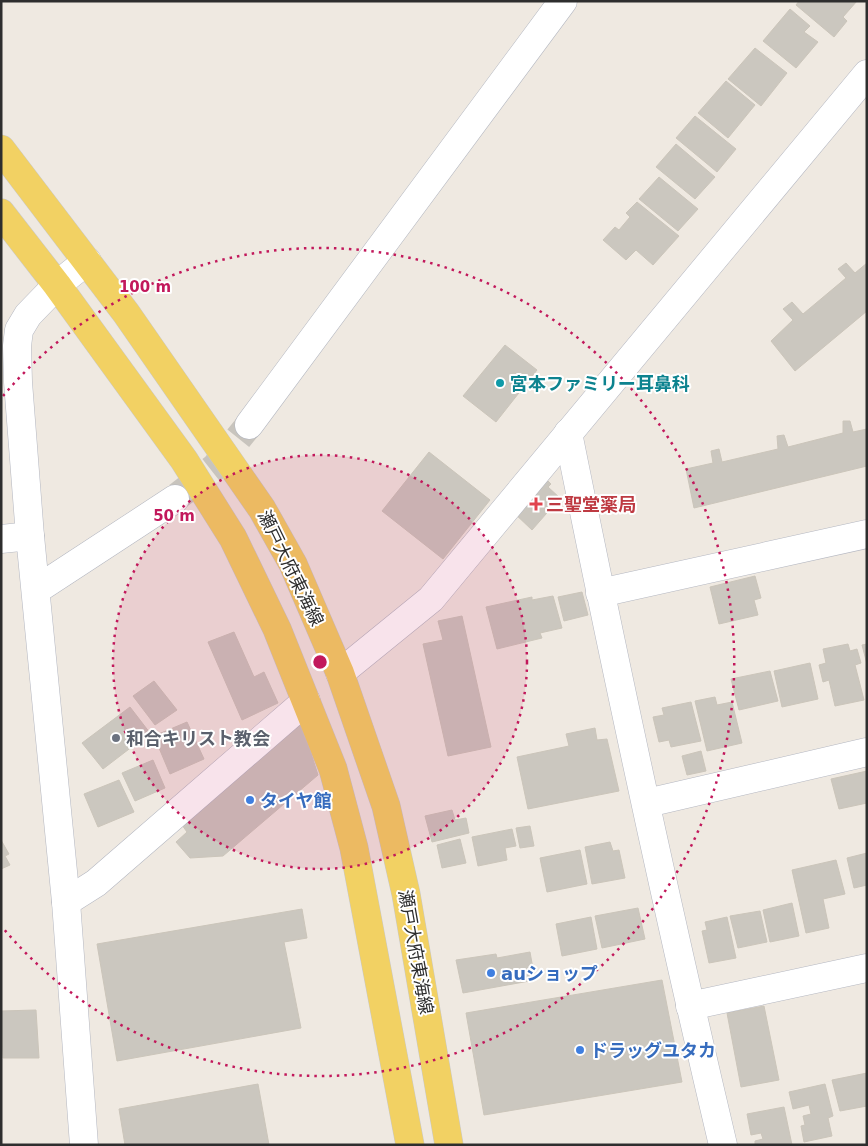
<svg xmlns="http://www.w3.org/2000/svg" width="868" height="1146" viewBox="0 0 868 1146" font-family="'DejaVu Sans','Noto Sans JP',sans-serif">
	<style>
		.building { fill: #cbc7bf; stroke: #cbc5ba }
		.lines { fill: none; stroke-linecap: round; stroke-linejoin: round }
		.minor-tunnel { stroke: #c8c4bd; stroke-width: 28; stroke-dasharray: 28 14; stroke-linecap: butt }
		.minor-casing { stroke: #b4b7c1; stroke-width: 29 }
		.tertiary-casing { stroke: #b4b7c1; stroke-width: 29 }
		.primary-casing { stroke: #c9c9c9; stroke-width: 29 }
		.minor { stroke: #fff; stroke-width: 28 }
		.tertiary { stroke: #fff; stroke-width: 28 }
		.primary { stroke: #f2d163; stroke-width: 28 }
		.ring { fill: none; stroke: #c2185b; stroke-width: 2.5; stroke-dasharray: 2.5 5 }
		.culture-dot { fill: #0f9aa8; stroke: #fff; stroke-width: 2 }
		.health-dot { fill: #e0444e; stroke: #fff; stroke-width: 2 }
		.worship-dot { fill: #6b7280; stroke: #fff; stroke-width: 2 }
		.shop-dot { fill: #3f7fe0; stroke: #fff; stroke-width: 2 }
		.labels { text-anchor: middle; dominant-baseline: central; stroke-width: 4; stroke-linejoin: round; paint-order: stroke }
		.culture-label { font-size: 18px; font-weight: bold; fill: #0d838f; stroke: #fff; text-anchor: start }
		.health-label { font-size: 18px; font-weight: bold; fill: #be3a42; stroke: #fff; text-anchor: start }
		.street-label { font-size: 18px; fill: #2e2e2e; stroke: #fff }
		.worship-label { font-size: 18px; font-weight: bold; fill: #5b616d; stroke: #fff; text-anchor: start }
		.shop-label { font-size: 18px; font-weight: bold; fill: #366cbe; stroke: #fff; text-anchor: start }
		.centre { fill: #c2185b; stroke: #fff; stroke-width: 2.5 }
		.ring-label { font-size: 15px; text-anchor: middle; font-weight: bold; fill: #c2185b; stroke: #fff; stroke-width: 4; stroke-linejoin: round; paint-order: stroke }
	</style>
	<rect width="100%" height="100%" fill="#efe9e1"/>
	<g class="building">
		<polygon points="799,1 857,1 843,17 847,21 834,37 796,5"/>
		<polygon points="790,9 810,26 804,32 818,42 796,68 763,41"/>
		<polygon points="755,48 787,73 761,106 728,79"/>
		<polygon points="726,81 755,105 728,138 698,113"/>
		<polygon points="695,116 736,149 717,172 676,138"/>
		<polygon points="676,144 715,177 695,199 656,167"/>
		<polygon points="659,177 698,209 678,231 639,199"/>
		<polygon points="637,202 679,236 653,265 636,250 626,260 603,240 615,227 619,230 630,217 626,213"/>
		<polygon points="846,263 855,273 867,263 867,311 795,371 771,341 793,320 783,309 792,302 803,314 846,278 838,269"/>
		<polygon points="505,345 537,370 496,422 463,396"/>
		<polygon points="843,421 850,421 853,432 867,429 867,466 694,508 686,469 713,463 711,451 719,449 722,462 778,449 777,436 784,435 788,447 843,433"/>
		<polygon points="429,452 490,500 443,559 382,511"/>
		<polygon points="543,476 551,484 548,487 560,498 532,530 512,511"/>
		<polygon points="755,576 761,598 754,600 758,615 719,624 710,587"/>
		<polygon points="582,592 588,615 564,621 558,597"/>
		<polygon points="553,596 562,628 540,633 542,638 497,649 486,607 532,597 532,600"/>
		<polygon points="462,616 491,747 448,756 423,644 443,640 438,621"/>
		<polygon points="234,632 254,677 264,672 278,703 242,720 208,642"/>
		<polygon points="848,644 850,651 857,649 861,663 855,665 864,700 835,706 829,680 823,682 819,665 826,663 823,649"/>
		<polygon points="867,644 867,664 862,645"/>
		<polygon points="810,663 818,699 782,707 774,671"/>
		<polygon points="770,671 778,701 739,710 731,679"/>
		<polygon points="154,681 177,710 155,725 133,696"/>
		<polygon points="715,697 717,705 732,702 742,743 707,751 695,701"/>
		<polygon points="691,702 701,741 671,747 669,740 659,742 653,717 664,715 662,708"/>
		<polygon points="130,707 150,733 103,769 82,743"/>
		<polygon points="187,722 204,759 170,774 154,736"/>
		<polygon points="301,722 318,775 223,856 190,858 176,842 187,832 182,825"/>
		<polygon points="595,728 597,740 607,739 619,791 528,809 517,757 569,746 566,734"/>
		<polygon points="701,751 706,771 687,775 682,756"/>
		<polygon points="153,760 165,788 135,801 122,773"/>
		<polygon points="867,771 867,803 839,809 831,779"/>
		<polygon points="119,780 134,812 98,827 84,794"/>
		<polygon points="452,810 455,820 466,818 469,833 432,842 425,816"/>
		<polygon points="530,826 534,846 520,848 516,828"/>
		<polygon points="512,829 516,846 505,848 507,860 478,866 472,837"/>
		<polygon points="460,839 466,863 442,868 437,845"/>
		<polygon points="1,840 9,854 5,856 10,865 1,869"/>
		<polygon points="610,842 613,851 619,850 625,878 592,884 585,847"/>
		<polygon points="580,850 587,884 547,892 540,858"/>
		<polygon points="867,853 867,885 854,888 847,858"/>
		<polygon points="836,860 845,894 823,899 829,928 806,933 792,870"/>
		<polygon points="792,903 799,936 770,942 763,910"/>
		<polygon points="638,908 645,939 602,948 595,916"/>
		<polygon points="302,909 307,938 284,942 301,1028 117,1061 97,944"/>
		<polygon points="760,911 767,942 738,948 730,916"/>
		<polygon points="591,917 597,949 562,956 556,924"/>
		<polygon points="727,917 736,958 709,963 702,931 707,930 705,922"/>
		<polygon points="530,952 535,980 463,993 456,960 496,954 497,958"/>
		<polygon points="662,980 682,1082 484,1115 466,1013"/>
		<polygon points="764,1006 779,1080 741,1087 727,1013"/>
		<polygon points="36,1010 39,1058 3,1058 1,1011"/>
		<polygon points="867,1073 867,1106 840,1111 832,1080"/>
		<polygon points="258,1084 269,1145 125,1145 119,1109"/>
		<polygon points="825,1084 833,1116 828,1118 832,1136 804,1142 801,1126 805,1125 803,1116 811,1114 809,1105 793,1109 789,1092"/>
		<polygon points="784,1107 792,1145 755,1145 755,1141 763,1139 761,1133 751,1135 747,1114"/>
	</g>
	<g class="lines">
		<polyline class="minor-tunnel" points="178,496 215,467 249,425"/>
		<g class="minor-casing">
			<g id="minor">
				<polyline points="249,425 563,1"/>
				<path d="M568,433C616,671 667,909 723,1145"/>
				<polyline points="1,539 30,536"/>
				<polyline points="36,590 175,499"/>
				<polyline points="600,593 867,534"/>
				<polyline points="340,673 431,599 867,74"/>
				<polyline points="647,803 867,752"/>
				<polyline points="66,902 96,883 306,701"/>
				<polyline points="690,1006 867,968"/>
			</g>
		</g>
		<g class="tertiary-casing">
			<polyline id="tertiary" points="84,1145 66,902 30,536 18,382 17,346 19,330 28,315 57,285 87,261"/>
		</g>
		<g class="primary-casing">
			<g id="primary">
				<polyline points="1,149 126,313 262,509 293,564 340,673 386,806 406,894 449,1145"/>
				<polyline points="1,213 57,285 184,460 233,538 277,629 333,769 354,848 410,1145"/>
			</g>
		</g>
		<use href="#minor" class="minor"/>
		<use href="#tertiary" class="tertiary"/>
		<use href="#primary" class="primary"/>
	</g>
	<circle cx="320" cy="662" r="207" fill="#c2185b" fill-opacity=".12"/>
	<g class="ring">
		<circle cx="320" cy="662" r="207"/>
		<path d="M3 396A414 414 0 1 1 3 928"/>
	</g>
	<circle class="culture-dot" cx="500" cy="383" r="5"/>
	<path class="health-dot" d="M533.5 496.5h5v5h5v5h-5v5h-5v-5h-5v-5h5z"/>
	<circle class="worship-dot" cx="116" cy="738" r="5"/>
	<g class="shop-dot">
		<circle cx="250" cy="800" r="5"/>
		<circle cx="491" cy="973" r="5"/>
		<circle cx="580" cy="1050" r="5"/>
	</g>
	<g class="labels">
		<g class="culture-label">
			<text x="510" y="383">宮本ファミリー耳鼻科</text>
		</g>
		<g class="health-label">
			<text x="546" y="504">三聖堂薬局</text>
		</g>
		<g class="street-label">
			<text transform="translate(291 568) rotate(64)">瀬戸大府東海線</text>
			<text transform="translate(416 952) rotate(80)">瀬戸大府東海線</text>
		</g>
		<g class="worship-label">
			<text x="126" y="738">和合キリスト教会</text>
		</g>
		<g class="shop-label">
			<text x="260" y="800">タイヤ館</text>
			<text x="501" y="973">auショップ</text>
			<text x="590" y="1050">ドラッグユタカ</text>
		</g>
	</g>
	<circle cx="320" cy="662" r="8" class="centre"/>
	<g class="ring-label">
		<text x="145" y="292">100 m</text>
		<text x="174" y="521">50 m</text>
	</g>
	<rect width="868" height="1146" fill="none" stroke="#2e2e2e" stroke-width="5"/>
</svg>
